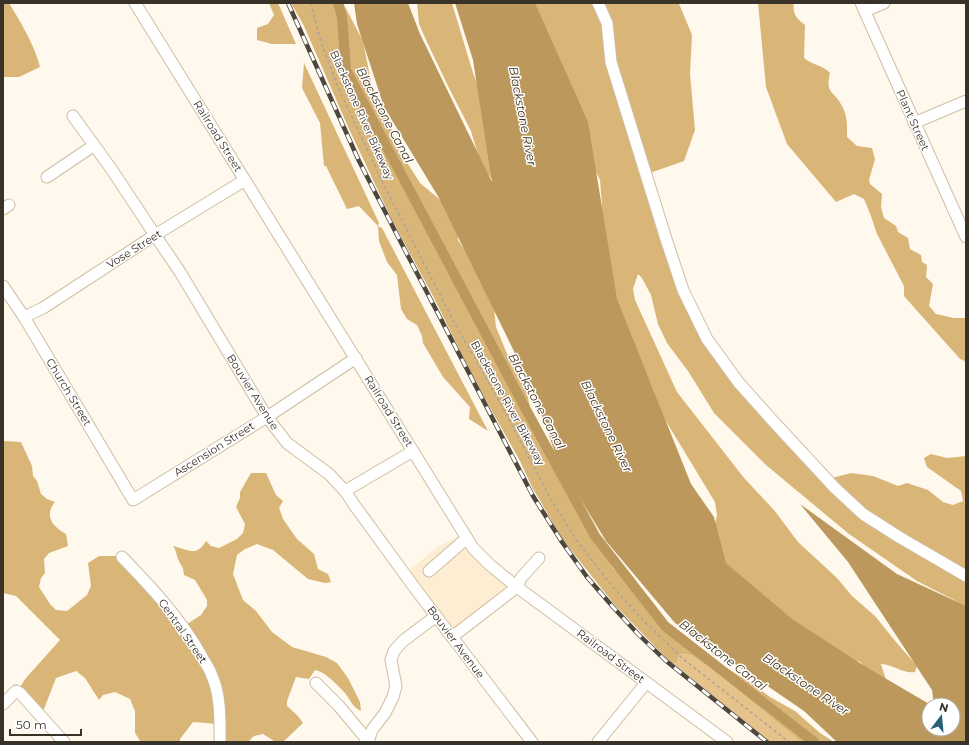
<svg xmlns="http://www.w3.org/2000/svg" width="969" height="745" viewBox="0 0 969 745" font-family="Montserrat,sans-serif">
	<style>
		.built { fill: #fdedd2 }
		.green { fill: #e5c38a }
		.forest { fill: #d9b577 }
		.water { fill: #bc985c }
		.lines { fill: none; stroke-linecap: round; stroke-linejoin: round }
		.canal { stroke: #bc985c; stroke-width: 10 }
		.minor-casing { stroke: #cebea4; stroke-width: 13 }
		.path { stroke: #a9a398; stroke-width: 1.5; stroke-dasharray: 3 3; stroke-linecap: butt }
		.minor { stroke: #fff; stroke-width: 11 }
		.rail-casing { stroke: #4e473d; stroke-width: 4.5 }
		.rail { stroke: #fff; stroke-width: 3; stroke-dasharray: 9; stroke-linecap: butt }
		.labels { text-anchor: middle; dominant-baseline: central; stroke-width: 3; stroke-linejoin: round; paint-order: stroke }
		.street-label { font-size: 11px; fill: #393228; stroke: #fff }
		.water-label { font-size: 12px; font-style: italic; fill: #423317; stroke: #fff }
	</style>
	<rect width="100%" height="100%" fill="#fef8ed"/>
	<polygon class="built" points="461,535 513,586 456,635 403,575 438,547"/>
	<polygon class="green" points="680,654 691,655 713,670 801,742 770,742 674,664 677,662"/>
	<g class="forest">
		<path d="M3,3H9C21,23 34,44 40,67L19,77H3Z"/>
		<polygon points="269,3 278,3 296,44 272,44 257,40 257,28 268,24 274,15"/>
		<polygon points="291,3 343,3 363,41 372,87 389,122 399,150 420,183 456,213 459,222 458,240 479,272 493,299 496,327 507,354 524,381 535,428 552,467 575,506 599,538 613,568 627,581 650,614 694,648 751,683 770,697 795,711 820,733 834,742 801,742 713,670 691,655 680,654 677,662 674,664 665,657 614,604 563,540 532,487 520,461 474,379 433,296 392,220 349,129 304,26"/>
		<polygon points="417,3 452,3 473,73 488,111 496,182 491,178 481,165 471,131 448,86 427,42 419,24"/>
		<path d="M535,3H678L680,6L692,35L690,74L695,130L684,161L647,174L646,176L706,336L828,479L851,473L873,476L898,486L907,483L928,490L943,502L953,505L963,501L961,491L927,467L924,458L931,454L947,458L966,456V502H964L966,504V608L954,600L917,581L849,534L766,465L714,413L688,371L667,343L658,324L651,295L642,278L638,274L633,289L635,300L677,392L744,478L774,510L798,542L837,578L852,596L875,616L896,642L917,666L915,672C903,674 895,665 881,664L886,680L866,669L860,662L821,650L709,554L717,515L715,502L664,418L651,384L623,329L594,237L602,206L600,180L586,151Z"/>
		<path d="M758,3H794C792,14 797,19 805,25L804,58C812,65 823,65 830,73C825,95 834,90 842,106C848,117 847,126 847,137L857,146L872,148L875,159L869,180L870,184L882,194L881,207L884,218L896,226L898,232L908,238L910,249L921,255L922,262L927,265L926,277L933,284L929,306L936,314L954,318H966V363L963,360L960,359L904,296V286L877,234L871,216L864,199L854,194L836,202L787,144L766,87Z"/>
		<polygon points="304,63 379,223 378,226 382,228 488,431 469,419 470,407 443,377 423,343 422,336 417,325 407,319 401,309 397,275 387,262 379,241 378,226 359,206 347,209 326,166 324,166 320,123 302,88"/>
		<path d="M3,441L21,442L32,466L33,476L37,481L41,494L47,499L55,502C44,516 52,526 66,534L68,546L49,553L44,559L45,573L41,578L39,587L50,604L56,610L67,611L87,595L91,586L88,563L99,556H116L137,576L181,628L201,615L207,606V600L195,580L184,575C183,564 181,567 178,559C176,554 177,552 173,546C189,550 197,557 206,541L211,546L219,548L237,539L243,533L245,524L236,507L240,498V492L251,473H266L276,495L283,501L279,508L283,519L297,539L314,554L318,569L328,574L331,582L325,583L308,579L273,550L257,544L245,549L237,555L233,574L243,600L256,611L272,632L292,647L326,657L337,663L348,678L360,702L361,711C353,708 350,699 345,693C337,685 326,672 315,670L309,679L296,677L287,701V706L298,716L303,723L284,741H274L263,734L254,736L248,742H219L218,724L193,722L180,739V742H141L135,733V711L130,699L115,692L103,695L99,700L85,678L76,671L56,678L44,709L34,713L16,693L26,678L60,640L16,596L3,593Z"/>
	</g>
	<polygon class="water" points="354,3 408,3 420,34 492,182 473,60 455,3 535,3 588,122 617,299 691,484 714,517 726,563 792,619 866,667 931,705 929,705 929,729 953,729 953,705 934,705 932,690 848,562 800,504 897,574 966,606 966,742 837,742 804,711 675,623 606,541 559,464 532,388 439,198 384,107 357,24"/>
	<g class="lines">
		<polyline class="canal" points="338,3 342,17 346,70 523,404 595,536 665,626 814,742"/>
		<g class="minor-casing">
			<g id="minor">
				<polyline points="135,3 473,548 490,565 517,587 727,742"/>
				<polyline points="598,3 607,23 611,62 666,239 683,290 707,339 739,383 772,420 835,488 863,514 899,537 966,576"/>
				<polyline points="861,3 966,237"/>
				<polyline points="865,11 884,3"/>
				<polyline points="73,116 112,170 155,235 180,272 267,417 287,443 329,474 345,491 355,506 417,591 532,742"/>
				<polyline points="914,123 966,101"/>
				<polyline points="47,177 93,146"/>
				<polyline points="3,209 9,205"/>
				<polyline points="3,286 24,317 133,500 267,417 356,358"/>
				<polyline points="24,317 43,308 155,235 245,180"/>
				<polyline points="345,491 413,451"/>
				<path d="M122,557C152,588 181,619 202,657C205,663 210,669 212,676C221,696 220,721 220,742"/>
				<polyline points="429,571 467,538"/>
				<polyline points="452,637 517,587 521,578 539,558"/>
				<polyline points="316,683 339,706 368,741"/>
				<polyline points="3,704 16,691 20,693 64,742"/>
				<polyline points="368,742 372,730 385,713 393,697 396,686 391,660 394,651 403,641 436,616"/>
				<polyline points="598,742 646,683"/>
			</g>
		</g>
		<polyline class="path" points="311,3 321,42 337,85 384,185 455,324 501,404 549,496 577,541 612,586 644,621 682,658 789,742"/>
		<use href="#minor" class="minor"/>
		<g class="rail-casing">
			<polyline id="rail" points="288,3 359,161 394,229 533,496 562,542 587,577 613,607 638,634 665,660 767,742"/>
		</g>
		<use href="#rail" class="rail"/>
	</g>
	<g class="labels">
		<g class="street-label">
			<text transform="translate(362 115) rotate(66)">Blackstone River Bikeway</text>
			<text transform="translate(913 120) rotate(66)">Plant Street</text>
			<text transform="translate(218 136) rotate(58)">Railroad Street</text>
			<text transform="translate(134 249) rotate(-32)">Vose Street</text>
			<text transform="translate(69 392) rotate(59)">Church Street</text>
			<text transform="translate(253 392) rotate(58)">Bouvier Avenue</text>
			<text transform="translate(508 403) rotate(61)">Blackstone River Bikeway</text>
			<text transform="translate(389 411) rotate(58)">Railroad Street</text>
			<text transform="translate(214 449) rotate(-32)">Ascension Street</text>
			<text transform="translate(183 631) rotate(55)">Central Street</text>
			<text transform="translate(456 642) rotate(53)">Bouvier Avenue</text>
			<text transform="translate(611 656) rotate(37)">Railroad Street</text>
		</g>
		<g class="water-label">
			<text transform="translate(385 115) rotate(62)">Blackstone Canal</text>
			<text transform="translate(523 116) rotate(79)">Blackstone River</text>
			<text transform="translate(537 401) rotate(62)">Blackstone Canal</text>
			<text transform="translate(607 426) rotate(64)">Blackstone River</text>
			<text transform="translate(723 655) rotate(38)">Blackstone Canal</text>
			<text transform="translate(806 684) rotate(34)">Blackstone River</text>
		</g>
	</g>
	<rect width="969" height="745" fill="none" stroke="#393228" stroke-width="8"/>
	<g transform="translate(941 717) rotate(16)"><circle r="19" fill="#ffffff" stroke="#b0ada9"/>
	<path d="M0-3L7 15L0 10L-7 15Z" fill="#265f78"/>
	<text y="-6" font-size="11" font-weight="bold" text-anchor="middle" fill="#393228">N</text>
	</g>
	<path d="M10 729v6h71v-6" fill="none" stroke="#393228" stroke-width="2"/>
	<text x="16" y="729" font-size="12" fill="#393228" stroke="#ffffff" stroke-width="3" paint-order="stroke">50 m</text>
</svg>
